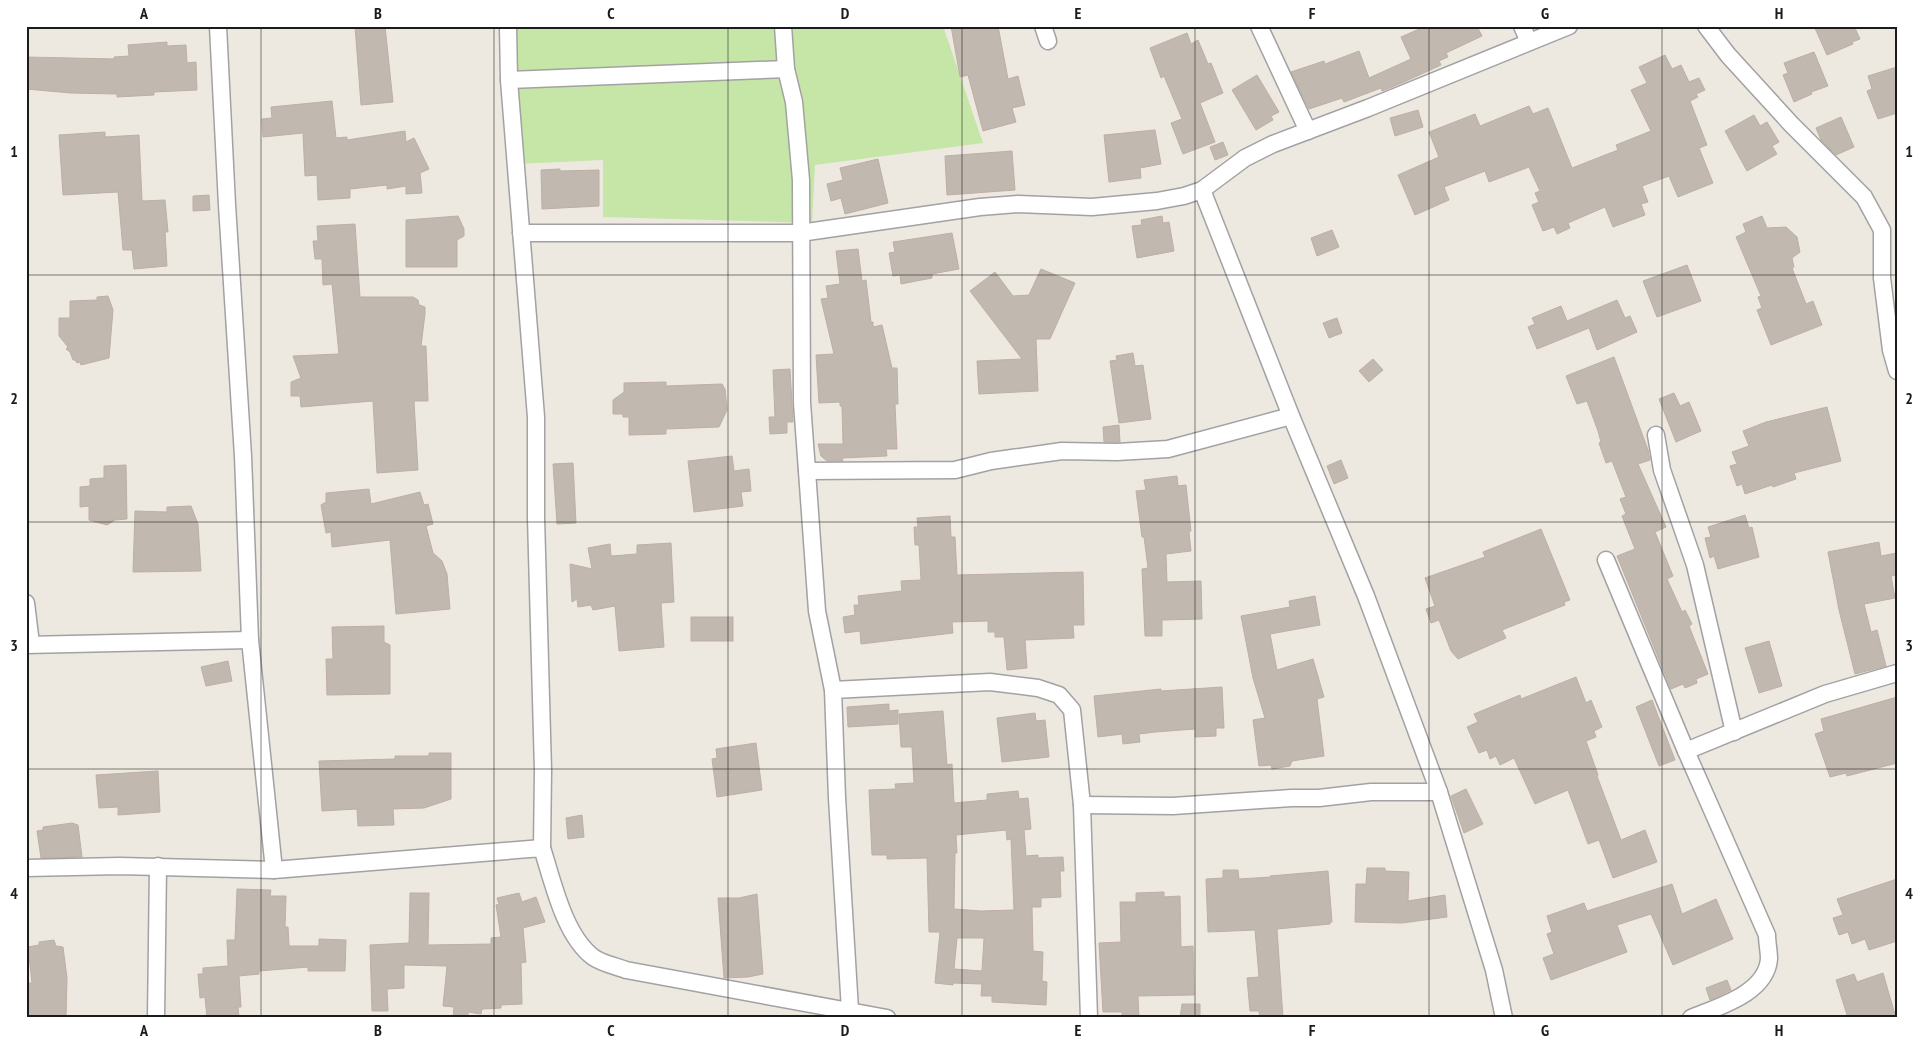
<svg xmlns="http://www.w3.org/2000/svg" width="1923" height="1044" viewBox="0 0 1923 1044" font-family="'PT Sans Narrow',sans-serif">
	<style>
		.grass { fill: #c6e6a7 }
		.building { fill: #c1b8b0; stroke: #beafa4; fill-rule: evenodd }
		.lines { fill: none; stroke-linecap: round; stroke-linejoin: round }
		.street-casing { stroke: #a2a2a2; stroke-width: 19 }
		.street { stroke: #fff; stroke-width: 16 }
		.grid { fill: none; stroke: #1b1b1b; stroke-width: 1; stroke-opacity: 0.55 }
		.neatline { fill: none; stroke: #1b1b1b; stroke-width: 2 }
		.grid-label { font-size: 16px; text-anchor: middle; font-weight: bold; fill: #1b1b1b }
	</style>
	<rect width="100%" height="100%" fill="#ede9e1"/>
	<polygon class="grass" points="510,26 943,26 983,143 815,165 812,223 603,217 603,160 518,164"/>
	<g class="building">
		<polygon points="355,26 385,26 393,102 361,105"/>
		<polygon points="951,26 998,26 1008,79 1018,76 1025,105 1012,108 1016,122 983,131 968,75 960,77"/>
		<polygon points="1426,26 1477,26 1482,36 1446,53 1448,57 1439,61 1441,65 1404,82 1382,91 1381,88 1344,102 1342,98 1309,109 1291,72 1324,61 1325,64 1359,51 1369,78 1411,59 1401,37"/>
		<polygon points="1814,26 1854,26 1860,39 1852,42 1853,44 1827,55"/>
		<polygon points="1187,33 1191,44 1198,40 1208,64 1211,63 1223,93 1200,103 1215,142 1183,154 1171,123 1182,119 1164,76 1161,78 1150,48"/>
		<polygon points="167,42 167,46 186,45 187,63 196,62 197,90 154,92 154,95 117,97 117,94 71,93 26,89 26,57 114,59 114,57 129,56 128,45"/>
		<polygon points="1814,52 1828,86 1811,92 1812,94 1794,102 1783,75 1788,73 1784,63"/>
		<polygon points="1665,55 1672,69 1681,65 1689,82 1699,78 1705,90 1696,94 1698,97 1690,101 1707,145 1699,148 1713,183 1678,197 1669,176 1642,186 1648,202 1641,204 1645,215 1613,227 1605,207 1568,223 1570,228 1557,234 1554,227 1543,231 1532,205 1539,202 1535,193 1540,191 1529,167 1489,182 1485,171 1444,187 1449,200 1415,215 1398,175 1439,157 1429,132 1475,114 1480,126 1529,106 1533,114 1548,108 1572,168 1618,150 1616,145 1651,131 1631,90 1647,83 1639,67"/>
		<polygon points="1897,67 1897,113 1878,119 1867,91 1872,89 1868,76"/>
		<polygon points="1257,75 1279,112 1271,116 1273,120 1256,130 1232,90"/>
		<polygon points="332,101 336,138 347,137 347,140 405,131 406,142 414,138 429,169 420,173 422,193 406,194 406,186 387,189 387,185 350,189 350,198 318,200 317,175 305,176 303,133 263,137 262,119 272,118 271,107"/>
		<polygon points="1418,110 1423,127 1395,136 1390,118"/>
		<polygon points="1754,115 1760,126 1767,122 1779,142 1772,146 1777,154 1747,171 1725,131"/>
		<polygon points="1841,117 1854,147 1836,155 1821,140 1816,128"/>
		<polygon points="1155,130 1161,164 1140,168 1141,178 1109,182 1104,135"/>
		<polygon points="105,132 105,137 139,135 142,201 165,200 168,232 165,232 167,266 134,269 132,250 123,250 118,192 63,195 59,135"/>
		<polygon points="1223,142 1228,155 1215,160 1210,147"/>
		<polygon points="1012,151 1015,190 947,195 945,156"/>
		<polygon points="878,159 888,203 845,214 841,198 831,201 827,184 843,180 840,168"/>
		<polygon points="560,169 560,171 599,170 599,206 542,209 541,170"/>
		<polygon points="209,195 210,210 193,211 193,196"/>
		<polygon points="458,216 464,229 464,236 457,240 457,267 406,267 406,220"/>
		<polygon points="1162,216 1163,223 1169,222 1174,251 1137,258 1132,226 1142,225 1141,220"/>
		<polygon points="1762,216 1767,228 1786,227 1797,237 1800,252 1792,258 1794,267 1792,268 1806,304 1813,301 1822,325 1771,345 1757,310 1762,308 1758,297 1761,296 1736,237 1746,232 1743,224"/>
		<polygon points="355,224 360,297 413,297 418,300 419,305 425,307 425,314 421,346 426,346 428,401 414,401 418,470 377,473 373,401 301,407 300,396 291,396 291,382 301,378 293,356 339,354 332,284 323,285 322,259 315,259 313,241 318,241 317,226"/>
		<polygon points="1332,230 1339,247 1317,256 1311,238"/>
		<polygon points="952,233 959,269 932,274 932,278 901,284 900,275 893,276 889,253 895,252 893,242"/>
		<polygon points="858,249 862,281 866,280 871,322 873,322 873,327 882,325 892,368 897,368 898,404 895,404 897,449 886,449 887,456 842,458 843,461 827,461 821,456 818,444 843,444 842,406 840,406 840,402 819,403 816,355 834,354 821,299 828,298 826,286 840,284 836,251"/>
		<polygon points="1687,265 1701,301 1657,317 1643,281"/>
		<polygon points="1041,269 1075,283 1050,339 1036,339 1038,391 979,394 977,361 1022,359 970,291 995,272 1013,296 1029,295"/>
		<polygon points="108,296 113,310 109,358 81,365 80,362 77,363 75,360 73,360 70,352 66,349 68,347 59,336 59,318 70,318 70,301 97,300 97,297"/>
		<polygon points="1617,300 1625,318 1630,316 1637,332 1597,350 1589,328 1537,349 1528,327 1535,324 1532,318 1561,306 1567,321"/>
		<polygon points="1337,318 1342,333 1329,338 1323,323"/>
		<polygon points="1133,353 1135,366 1143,365 1151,419 1119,423 1110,361 1117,360 1116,356"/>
		<polygon points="1614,357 1648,450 1650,460 1638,464 1666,527 1655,532 1673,576 1667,579 1682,612 1685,610 1692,624 1689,626 1708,674 1696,679 1697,683 1685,688 1683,684 1671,689 1617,556 1635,549 1622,516 1626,514 1620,499 1626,497 1612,461 1606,463 1599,443 1601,442 1598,431 1587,401 1577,404 1566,376"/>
		<polygon points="1373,359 1383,370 1369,382 1359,371"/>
		<polygon points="790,369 793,422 787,422 787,433 770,434 769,417 775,417 773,370"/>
		<polygon points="666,382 666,386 722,384 725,389 727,410 719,427 666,429 666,434 629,435 629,417 623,417 623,414 613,414 613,400 624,392 624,383"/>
		<polygon points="1674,393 1680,406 1689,402 1701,431 1676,442 1659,399"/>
		<polygon points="1827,407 1841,461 1794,473 1796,479 1773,487 1772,485 1745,494 1742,484 1737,486 1730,466 1737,464 1732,452 1749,446 1743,431 1766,422"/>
		<polygon points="1119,425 1120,442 1104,442 1103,427"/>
		<polygon points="732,456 734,471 749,469 751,491 741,492 743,506 694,512 688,461"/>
		<polygon points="1341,460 1348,478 1334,484 1327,466"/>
		<polygon points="573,463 576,523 557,524 553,464"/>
		<polygon points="126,465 127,519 115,520 107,525 89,520 89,506 80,507 80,487 90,486 90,479 104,478 104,466"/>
		<polygon points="1177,476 1178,486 1186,485 1191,531 1189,532 1191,551 1166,554 1167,582 1201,581 1202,619 1162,620 1162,636 1145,636 1142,569 1148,568 1144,537 1142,537 1136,491 1146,490 1144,480"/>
		<polygon points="369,489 371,504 420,492 424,505 428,504 433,524 426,526 433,553 442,561 447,574 450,609 396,614 390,540 332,547 331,532 326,533 321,505 326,502 326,493"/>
		<polygon points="191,506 198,524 201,571 133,572 135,511 167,512 167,507"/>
		<polygon points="1745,515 1749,528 1752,527 1759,557 1718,569 1714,556 1710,558 1705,538 1711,537 1708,527"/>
		<polygon points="950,516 951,537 955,537 957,575 1083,572 1084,625 1073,625 1074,638 1025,640 1027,668 1007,670 1004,637 995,637 995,632 988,632 988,621 952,622 953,633 861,644 860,631 845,633 843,617 855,615 854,605 859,605 858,596 902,591 901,581 921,580 919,545 915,545 914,527 918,527 917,518"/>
		<polygon points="1541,529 1570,600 1564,602 1565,605 1502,630 1506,638 1458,659 1451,651 1439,620 1431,623 1426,609 1435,606 1425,578 1485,557 1483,552"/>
		<polygon points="1879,542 1881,556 1897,553 1897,575 1891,576 1895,598 1864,604 1871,632 1877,630 1886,666 1855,674 1839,610 1828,552"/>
		<polygon points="671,543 674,602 661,603 664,647 619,651 615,606 593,610 591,605 578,607 577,599 572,602 570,564 592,569 588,548 610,544 611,556 637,554 637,545"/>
		<polygon points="1315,596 1320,625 1270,634 1277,670 1313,659 1324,697 1317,699 1324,756 1292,761 1290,766 1272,769 1271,765 1259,766 1253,720 1265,718 1253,678 1241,616 1290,607 1289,601"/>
		<rect x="691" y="617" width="42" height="24"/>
		<polygon points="384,626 384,642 390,645 390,694 327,695 326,659 333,659 332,627"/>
		<polygon points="1769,641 1782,686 1759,693 1745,648"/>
		<polygon points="228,661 232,681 206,686 201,667"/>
		<polygon points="1576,677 1586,703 1591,700 1602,727 1594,731 1596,737 1586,741 1598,775 1597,776 1621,840 1645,830 1657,862 1613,878 1599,840 1588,844 1568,790 1535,804 1514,758 1500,765 1496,756 1490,759 1487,750 1479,753 1467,727 1478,722 1474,714 1520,695 1521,699"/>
		<polygon points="1222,687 1224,728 1216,728 1216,736 1195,737 1195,729 1155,732 1139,734 1140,742 1123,744 1122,734 1098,737 1094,696 1161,689 1161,691"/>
		<polygon points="1897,697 1897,763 1847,776 1846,773 1830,777 1815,734 1824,731 1821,719"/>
		<polygon points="1652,700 1675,760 1659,766 1636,707"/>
		<polygon points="889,704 889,711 898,710 898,724 848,727 847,707"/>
		<path d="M943,711L947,765L952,764L954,803L987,800V794L1018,791L1019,799L1028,798L1031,829L1024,830L1026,856L1038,855V858L1063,857L1064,871H1060L1061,897L1041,898V907H1032L1033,951L1043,952L1042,981L1047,982L1046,1005L992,1002V996H981L982,984L953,983V985L935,983L940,932H929L927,858L887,859V855H872L869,790L896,789L895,784L914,783L912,747H901L899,714ZM1006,830L1007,840L1011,839L1014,910L981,911L954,909L955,853H957L956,835ZM957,938H984L982,971L954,969Z"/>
		<polygon points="1035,713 1036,721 1045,720 1049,757 1002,762 997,718"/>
		<polygon points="756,743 762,790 717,797 712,759 717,758 716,749"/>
		<polygon points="429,753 451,753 451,799 424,808 393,809 394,825 358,826 357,809 322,811 319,761 395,759 395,756 429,756"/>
		<polygon points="158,771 160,812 118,815 118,807 99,808 96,775"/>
		<polygon points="1466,789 1483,824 1464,833 1451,796"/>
		<polygon points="582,815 584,837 568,839 566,818"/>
		<polygon points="72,823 78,825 82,857 41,858 37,831 43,830 43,827"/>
		<polygon points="1367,868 1385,868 1385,871 1409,872 1408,901 1445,895 1447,917 1402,923 1355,922 1356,884 1366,884"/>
		<polygon points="1223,870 1238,870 1239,879 1271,877 1270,876 1328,871 1332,922 1330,922 1330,924 1277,929 1283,1018 1260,1018 1259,1011 1250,1011 1247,978 1259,977 1255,930 1208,932 1206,879 1223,878"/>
		<polygon points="1897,879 1897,941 1869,950 1865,939 1852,944 1848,932 1839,935 1833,918 1843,915 1837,899"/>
		<polygon points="1672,884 1682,914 1716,899 1733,939 1673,965 1651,914 1617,925 1627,952 1551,980 1543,958 1554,954 1547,934 1552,932 1547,916 1584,903 1587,911"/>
		<polygon points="237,889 271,890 270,896 286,896 285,927 288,927 289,946 319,946 319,939 346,940 345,971 308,971 308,967 259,971 259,974 239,976 241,1007 238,1007 239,1017 207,1018 205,997 200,998 198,974 203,974 203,968 228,966 227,940 235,940"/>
		<polygon points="1164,892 1164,897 1180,896 1181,947 1193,946 1194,995 1138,996 1139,1018 1122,1018 1122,1012 1103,1012 1099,943 1121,942 1120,902 1136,902 1136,893"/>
		<polygon points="410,893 429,893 428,945 491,944 491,938 501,937 496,905 499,904 497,898 519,893 522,902 536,897 545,922 523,928 526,962 521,963 522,1004 501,1005 501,1008 482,1009 481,1014 468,1012 468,1018 453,1018 454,1007 443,1006 447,966 404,965 404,988 387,989 388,1011 372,1011 370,945 409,943"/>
		<polygon points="757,894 763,974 748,977 724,978 718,898 739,898"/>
		<polygon points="54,940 56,946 63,947 67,978 66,1018 26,1018 26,983 32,983 28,947 39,945 39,942"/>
		<polygon points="1883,973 1896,1018 1848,1018 1836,980 1854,974 1857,982"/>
		<polygon points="1727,980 1731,990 1710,1000 1706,988"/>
		<polygon points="1182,1004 1200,1004 1200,1018 1180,1018"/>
	</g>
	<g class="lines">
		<g class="street-casing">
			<g id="street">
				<polyline points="218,26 227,205 243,456 250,640 274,870"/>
				<polyline points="508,26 509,80 536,417 536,517 543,771 542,848"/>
				<polyline points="783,26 786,69 794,102 801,180 802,403 807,471 817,611 833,690 837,798 850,1010"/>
				<polyline points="1043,26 1048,41"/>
				<polyline points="1259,26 1308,131"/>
				<polyline points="1522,26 1529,42"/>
				<polyline points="1706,26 1728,55 1791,124 1864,197 1882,230 1882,278 1891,350 1897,371"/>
				<polyline points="509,80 786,69"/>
				<polyline points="1202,190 1291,416 1366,596 1439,792 1494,970 1504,1018"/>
				<polyline points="521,233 800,233 980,207 1018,204 1092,207 1157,201 1184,196 1202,190 1245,158 1273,144 1368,108 1569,26"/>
				<polyline points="1656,435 1662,470 1695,565 1734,732"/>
				<polyline points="807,471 955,470 991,461 1062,451 1117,452 1168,449 1291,416"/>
				<path d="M1606,560L1686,751L1767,935C1767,943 1769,951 1769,959C1766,994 1717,1007 1691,1018"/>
				<polyline points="26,603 31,644"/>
				<polyline points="26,645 250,640"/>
				<polyline points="833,690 990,682 1038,688 1059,695 1072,710 1082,805 1089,1018"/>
				<polyline points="1686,751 1825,694 1897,673"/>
				<polyline points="1082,805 1173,806 1291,798 1319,798 1371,792 1439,792"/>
				<path d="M26,868L120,866L274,870L542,848C553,882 564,935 593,957C601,963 615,966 626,970L887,1018"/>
				<polyline points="156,1018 158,866"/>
			</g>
		</g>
		<use href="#street" class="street"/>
	</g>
	<path class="grid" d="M261,26V1018M494,26V1018M728,26V1018M962,26V1018M1195,26V1018M1429,26V1018M1662,26V1018M26,275H1897M26,522H1897M26,769H1897"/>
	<rect width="1923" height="1044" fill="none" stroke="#ffffff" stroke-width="55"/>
	<rect x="28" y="28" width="1868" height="988" class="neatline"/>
	<g class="grid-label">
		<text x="144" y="19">A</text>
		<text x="378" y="19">B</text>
		<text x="611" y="19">C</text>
		<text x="845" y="19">D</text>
		<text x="1078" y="19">E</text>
		<text x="1312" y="19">F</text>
		<text x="1545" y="19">G</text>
		<text x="1779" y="19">H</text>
		<text x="14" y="157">1</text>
		<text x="1909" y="157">1</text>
		<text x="14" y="404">2</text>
		<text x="1909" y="404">2</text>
		<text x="14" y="651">3</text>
		<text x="1909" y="651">3</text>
		<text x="14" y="899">4</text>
		<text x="1909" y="899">4</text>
		<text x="144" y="1036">A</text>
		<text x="378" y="1036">B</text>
		<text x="611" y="1036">C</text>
		<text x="845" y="1036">D</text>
		<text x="1078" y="1036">E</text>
		<text x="1312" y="1036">F</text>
		<text x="1545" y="1036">G</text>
		<text x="1779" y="1036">H</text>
	</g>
</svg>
